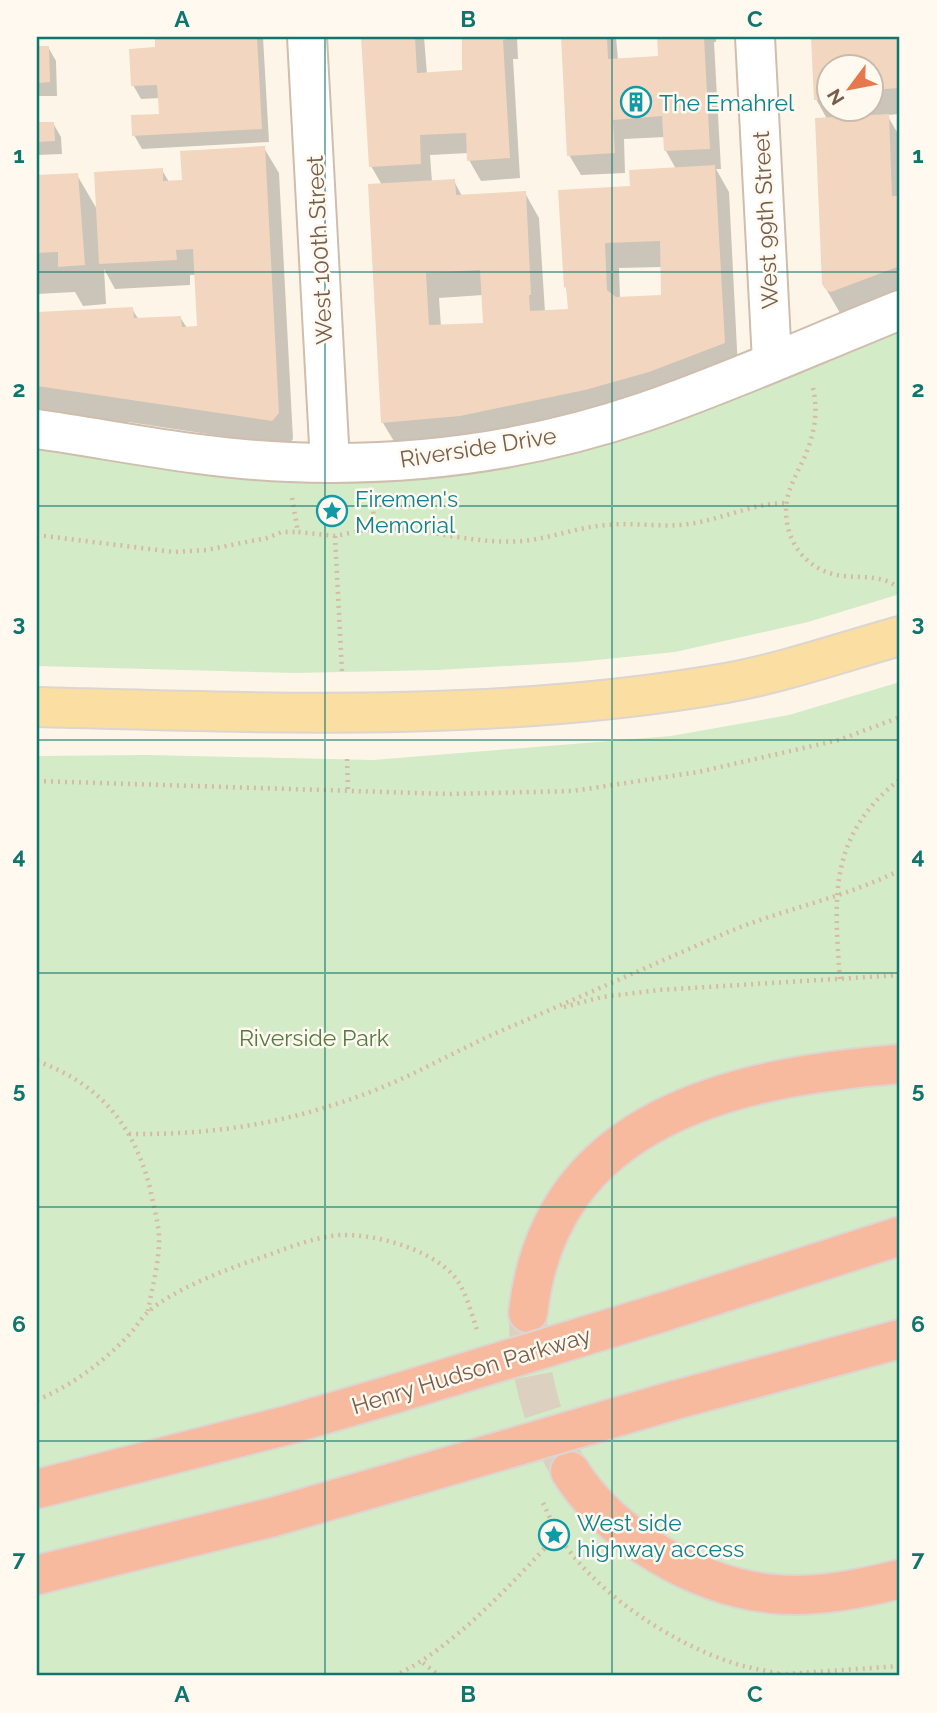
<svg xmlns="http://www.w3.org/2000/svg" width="937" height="1713" viewBox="0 0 937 1713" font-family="Raleway,sans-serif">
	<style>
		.green { fill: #d3ebc6 }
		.shadow { fill: #0003; fill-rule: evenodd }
		.building { fill: #f2d6bf; fill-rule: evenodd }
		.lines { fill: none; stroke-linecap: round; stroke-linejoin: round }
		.highway-tunnel { stroke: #dcd0c1; stroke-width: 38; stroke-dasharray: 38 19; stroke-linecap: butt }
		.minor-casing { stroke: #cfbead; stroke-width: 42 }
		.major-casing { stroke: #dcd5d0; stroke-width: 42 }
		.highway-casing { stroke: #dcd5d0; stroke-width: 42 }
		.path { stroke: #d8b9a2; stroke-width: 4.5; stroke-dasharray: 2 5; stroke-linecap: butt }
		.minor { stroke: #fff; stroke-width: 38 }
		.major { stroke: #fbdea1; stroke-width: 38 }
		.highway { stroke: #f7ba9f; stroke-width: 38 }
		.highway-bridge-casing { stroke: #dcd5d0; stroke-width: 42; stroke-linecap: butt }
		.highway-bridge { stroke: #f7ba9f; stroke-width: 38 }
		.grid { fill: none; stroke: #0f766e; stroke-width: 2; stroke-opacity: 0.55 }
		.labels { text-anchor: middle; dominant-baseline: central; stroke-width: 5; stroke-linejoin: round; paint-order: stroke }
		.culture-label { font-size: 23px; fill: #0d838f; stroke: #fff9ef; text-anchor: start }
		.street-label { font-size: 23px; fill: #775d4b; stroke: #fff9ef }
		.park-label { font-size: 23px; fill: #517d42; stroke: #fff9ef }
		.neatline { fill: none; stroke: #0f766e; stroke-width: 2.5 }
		.grid-label { font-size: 23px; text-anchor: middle; font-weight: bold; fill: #0f766e }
	</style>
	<rect width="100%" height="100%" fill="#fdf6e8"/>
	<g class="green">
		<polygon points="900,327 900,594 808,622 675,652 577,662 437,670 295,673 37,666 37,440 278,482 354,481"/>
		<polygon points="900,682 900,1676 37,1676 37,756 147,755 373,760 671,736 789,715"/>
	</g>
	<g class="shadow">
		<polygon points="157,37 263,37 269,142 142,149 134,135 160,115 160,98 141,99 133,85 157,49"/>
		<path d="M363,37H424L427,74L464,72L463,37H517L518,59H513L520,178L481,181L469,160V153L430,155L432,182L454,181L462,196L525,193L539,218L545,312L570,311L566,287L560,192L632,187L676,169L666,151L665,137L624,139L625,173L581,175L569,155L562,37H616L618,60L660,58L659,37H716V42H714L721,169H716L729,192L738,369L632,407L398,448L383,423L369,186L382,185L371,166ZM662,267L663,297L620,299L619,268ZM483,295L485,325L441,327L439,298Z"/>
		<path d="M812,37H900V114L887,115L900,137V297L847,316L840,313L825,287L827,119L816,99ZM828,66H870V108H828Z"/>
		<polygon points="48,47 56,61 57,96 37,96 37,48"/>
		<polygon points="37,115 40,124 53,123 61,137 62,154 37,155"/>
		<polygon points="264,148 279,173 293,439 287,446 128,422 128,435 37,421 37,314 132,309 139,320 180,317 187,328 199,328 196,275 190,275 190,285 115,289 104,269 106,304 83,306 75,292 37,294 37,177 77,175 98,211 162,170 169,182 184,181"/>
	</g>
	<g class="building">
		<polygon points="155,37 257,37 262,129 132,136 131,115 159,114 157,85 131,86 129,49 155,47"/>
		<polygon points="361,37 415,37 417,73 462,70 462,37 507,37 507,39 503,40 510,158 467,161 466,133 420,135 421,164 369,167"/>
		<polygon points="561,37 607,37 608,59 658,56 657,37 704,37 710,149 664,151 662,116 613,120 615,153 567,156"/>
		<polygon points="811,37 900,37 900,88 870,90 870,66 828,66 828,99 814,100"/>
		<polygon points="37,46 49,46 50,82 37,83"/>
		<polygon points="889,114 892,196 900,196 900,266 831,292 826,290 822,284 815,118"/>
		<polygon points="37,122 54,122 55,141 37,142"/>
		<polygon points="263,146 265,146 279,413 272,421 37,386 37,312 133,307 134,318 181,316 182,327 197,326 193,249 176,250 177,260 99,264 94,172 163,168 163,181 182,180 180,151"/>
		<path d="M715,165L725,343L649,372L585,390L460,416L381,423L368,184L455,179L456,195L526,191L531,295H529L530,311L548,310L568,309L566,287L564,288L558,190L630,186L629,170ZM660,241L661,295L616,297L607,290L605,243ZM480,270L483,323L429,325L426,273Z"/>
		<polygon points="78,173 85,265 58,267 58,252 37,253 37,175"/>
	</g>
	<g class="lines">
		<path class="highway-tunnel" d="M528,1319C528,1368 541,1423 567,1465"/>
		<g class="minor-casing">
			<g id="minor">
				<polyline points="307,37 330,463"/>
				<polyline points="755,37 772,361"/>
				<path d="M37,429C120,441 205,459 289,462C409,467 530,451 644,412C731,382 815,344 900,310"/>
			</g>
		</g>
		<g class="major-casing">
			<path id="major" d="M37,707C266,713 499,723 726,683C786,672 842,652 900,636"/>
		</g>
		<g class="highway-casing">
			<g id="highway">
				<path d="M528,1313C550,1116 735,1077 900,1064"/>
				<polyline points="660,1313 900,1236"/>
				<polyline points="675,1400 900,1339"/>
				<path d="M570,1471C611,1536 697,1587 774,1594C816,1598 860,1589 900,1579"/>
				<polyline points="37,1489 288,1425 394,1394"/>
				<polyline points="37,1575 273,1517 415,1476"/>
			</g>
		</g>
		<g class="path">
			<path d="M813,388C818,409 815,431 807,451C799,472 786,488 786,511C786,545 810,573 844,576C864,578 884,575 900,589"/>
			<polyline points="292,498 298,532 335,536 374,528 373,501"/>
			<path d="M374,528C425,527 471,545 523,541C552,538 578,527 607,525C634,522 661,528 688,524C721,520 752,503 787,503"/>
			<polyline points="37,535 174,552 206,550 267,538 282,532 298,532"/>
			<polyline points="335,536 342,672"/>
			<polyline points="347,759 348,791"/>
			<polyline points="37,781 449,794 573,791 698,772 839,740 900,717"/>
			<path d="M840,979C834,896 828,836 900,779"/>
			<polyline points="564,1007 602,997 659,990 900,975"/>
			<path d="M37,1061C100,1084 133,1124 150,1188C153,1204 158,1220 159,1236C160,1260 152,1287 148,1311"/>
			<path d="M129,1134C219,1135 294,1122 378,1089C425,1070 470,1043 517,1024C587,994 656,963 726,933C782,909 845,898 900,870"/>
			<path d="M37,1400C71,1386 102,1363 128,1336C135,1329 141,1318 148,1312C171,1291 224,1270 254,1260C281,1251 311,1237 341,1235C376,1234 430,1249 454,1276C466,1291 471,1312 477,1330"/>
			<path d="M543,1503C548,1513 552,1523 557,1533C592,1591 669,1642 733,1663C748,1668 764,1670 780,1674"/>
			<polyline points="423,1663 440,1676"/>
			<path d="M394,1676C452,1650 514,1581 558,1534"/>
			<polyline points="758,1676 900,1666"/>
		</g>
		<use href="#minor" class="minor"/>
		<use href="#major" class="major"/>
		<use href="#highway" class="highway"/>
		<g class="highway-bridge-casing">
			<g id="highway-bridge">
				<polyline points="394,1394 660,1313"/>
				<polyline points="415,1476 675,1400"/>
			</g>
		</g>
		<use href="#highway-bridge" class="highway-bridge"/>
	</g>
	<path class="grid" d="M325,37V1676M612,37V1676M37,272H900M37,506H900M37,740H900M37,973H900M37,1207H900M37,1441H900"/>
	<defs>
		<g id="building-ring" transform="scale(1.575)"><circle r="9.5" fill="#fff9ef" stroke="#0f9aa8" stroke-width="1.5"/><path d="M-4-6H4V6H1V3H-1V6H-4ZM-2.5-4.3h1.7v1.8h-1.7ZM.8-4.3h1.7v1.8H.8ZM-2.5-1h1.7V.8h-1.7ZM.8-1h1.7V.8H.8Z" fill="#0f9aa8"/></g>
		<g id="sight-ring" transform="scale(1.575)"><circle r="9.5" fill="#fff9ef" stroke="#0f9aa8" stroke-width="1.5"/><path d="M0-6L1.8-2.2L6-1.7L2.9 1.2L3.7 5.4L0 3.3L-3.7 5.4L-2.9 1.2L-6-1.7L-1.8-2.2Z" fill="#0f9aa8"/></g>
	</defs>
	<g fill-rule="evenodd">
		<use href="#building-ring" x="636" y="102"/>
		<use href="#sight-ring" x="332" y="511"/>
		<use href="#sight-ring" x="554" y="1535"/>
	</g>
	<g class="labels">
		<g class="culture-label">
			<text x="659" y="102">The Emahrel</text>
			<text x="355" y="498">Firemen's<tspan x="355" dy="26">Memorial</tspan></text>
			<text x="577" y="1522">West side<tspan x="577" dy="26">highway access</tspan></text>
		</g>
		<g class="street-label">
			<text transform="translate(765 220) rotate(-93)">West 99th Street</text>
			<text transform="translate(319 250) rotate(-93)">West 100th Street</text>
			<text transform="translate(478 447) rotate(-9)">Riverside Drive</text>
			<text transform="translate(471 1370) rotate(-17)">Henry Hudson Parkway</text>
		</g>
		<g class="park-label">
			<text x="314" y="1037">Riverside Park</text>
		</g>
	</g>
	<rect width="937" height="1713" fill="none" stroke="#fff9ef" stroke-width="77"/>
	<g transform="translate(850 88) rotate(238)"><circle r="33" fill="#fff9ef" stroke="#c9bbad" stroke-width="2"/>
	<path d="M0-5L12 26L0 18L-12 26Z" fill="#e7774d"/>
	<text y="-10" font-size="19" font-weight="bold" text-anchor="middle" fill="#775d4b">N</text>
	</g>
	<rect x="38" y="38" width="860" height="1636" class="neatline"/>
	<g class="grid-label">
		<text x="182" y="27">A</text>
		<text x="468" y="27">B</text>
		<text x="755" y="27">C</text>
		<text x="19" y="163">1</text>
		<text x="918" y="163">1</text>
		<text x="19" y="397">2</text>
		<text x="918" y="397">2</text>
		<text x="19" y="631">3</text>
		<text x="918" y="631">3</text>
		<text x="19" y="864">4</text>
		<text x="918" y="864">4</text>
		<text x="19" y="1098">5</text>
		<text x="918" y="1098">5</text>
		<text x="19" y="1332">6</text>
		<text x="918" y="1332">6</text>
		<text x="19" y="1566">7</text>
		<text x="918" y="1566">7</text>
		<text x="182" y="1702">A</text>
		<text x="468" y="1702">B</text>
		<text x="755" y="1702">C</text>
	</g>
</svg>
